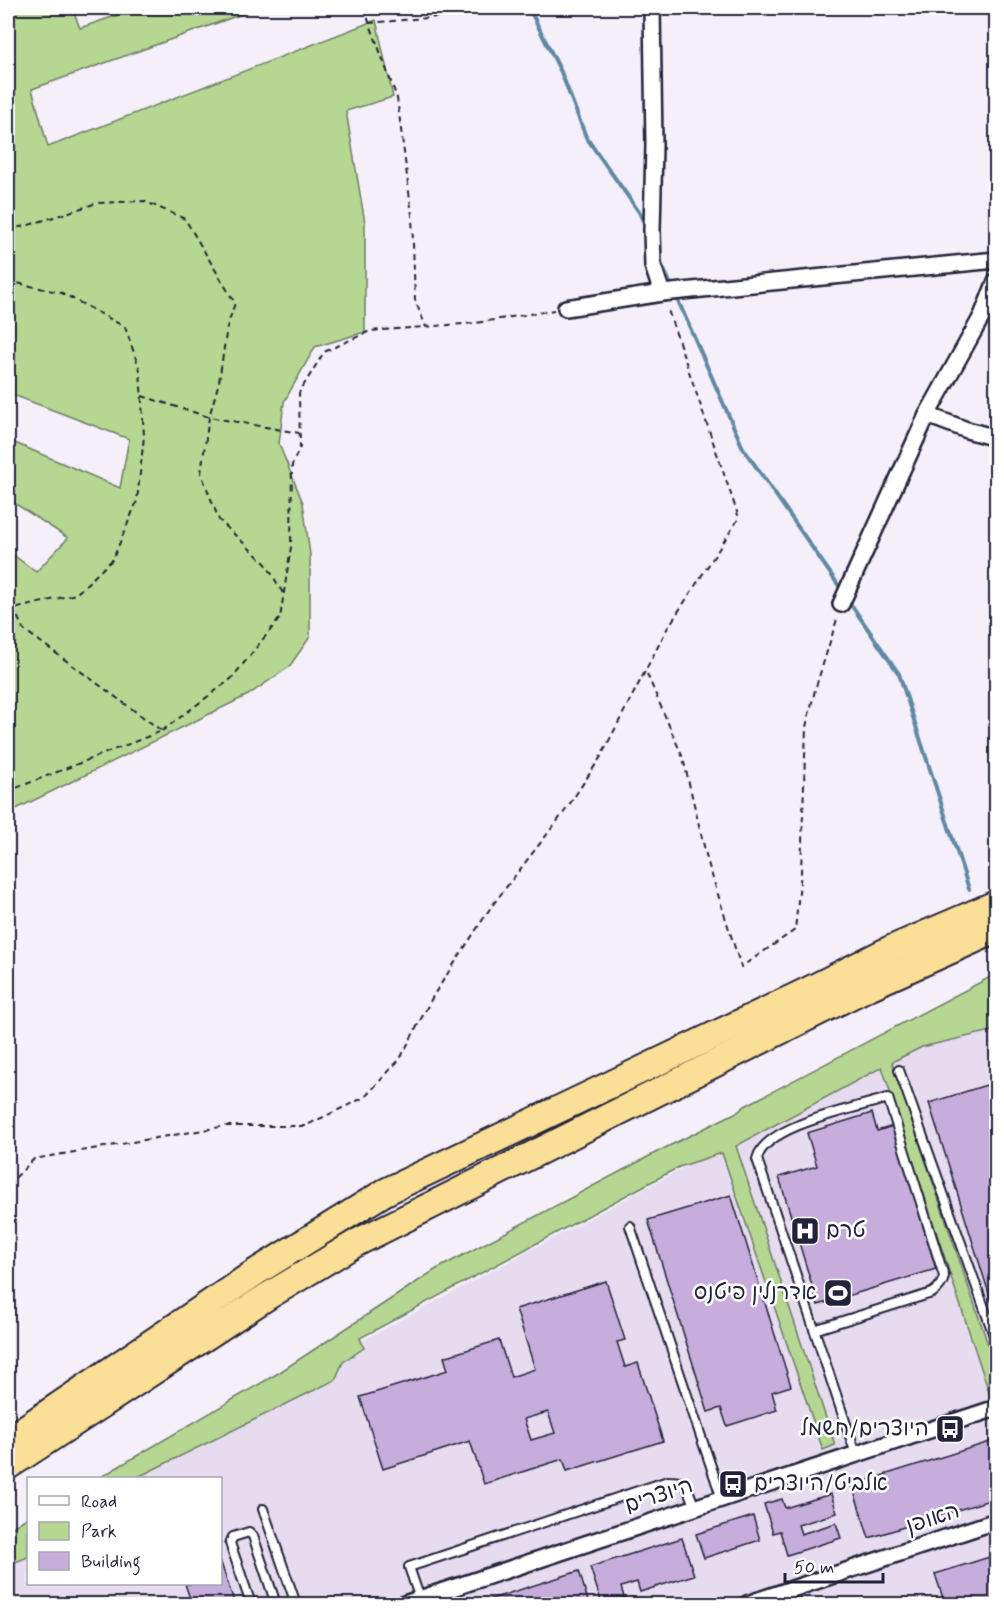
<svg xmlns="http://www.w3.org/2000/svg" width="1004" height="1612" viewBox="0 0 1004 1612" font-family="Mynerve,'Playpen Sans Hebrew',sans-serif">
	<style>
		.built { fill: #e6dbef }
		.green { fill: #b6d791; stroke: #6c7c66; stroke-width: 1.5 }
		.lines { fill: none; stroke-linecap: round; stroke-linejoin: round }
		.stream { stroke: #5f88a4; stroke-width: 4 }
		.building { fill: #c7addb; stroke: #22223b; stroke-width: 1.5; fill-rule: evenodd }
		.service-casing { stroke: #22223b; stroke-width: 12 }
		.minor-casing { stroke: #22223b; stroke-width: 20 }
		.trunk-casing { stroke: #22223b; stroke-width: 30 }
		.path { stroke: #22223b; stroke-width: 2; stroke-dasharray: 6 4.5; stroke-linecap: butt }
		.service { stroke: #fff; stroke-width: 8 }
		.minor { stroke: #fff; stroke-width: 15 }
		.trunk { stroke: #fbdf96; stroke-width: 26 }
		.labels { text-anchor: middle; dominant-baseline: central; stroke-width: 5; stroke-linejoin: round; paint-order: stroke }
		.poi-label { font-size: 22px; fill: #22223b; stroke: #fff; text-anchor: start }
		.street-label { font-size: 22px; fill: #22223b; stroke: #fff }
	</style>
	<rect width="100%" height="100%" fill="#f4eff8"/>
	<filter id="ink" filterUnits="userSpaceOnUse"><feTurbulence type="fractalNoise" baseFrequency=".0167" numOctaves="2"/><feDisplacementMap in="SourceGraphic" scale="12" xChannelSelector="R" yChannelSelector="G"/><feConvolveMatrix kernelMatrix="1 2 1 2 8 2 1 2 1" color-interpolation-filters="sRGB"/></filter>
	<g filter="url(#ink)">
		<polygon class="built" points="996,999 996,1604 8,1604 8,1532 28,1521 28,1584 220,1584 220,1478 108,1478"/>
		<g class="green">
			<polygon points="8,8 72,8 80,28 138,8 259,8 32,89 48,147 376,20 393,97 346,111 365,223 365,332 315,347 284,402 279,444 303,503 310,555 310,637 289,667 248,695 8,813 8,551 36,572 68,538 8,499 8,440 120,488 129,439 8,393"/>
			<polygon points="996,974 996,1030 922,1047 892,1062 996,1368 996,1393 990,1395 882,1067 736,1146 835,1445 823,1450 722,1153 679,1167 360,1338 364,1348 343,1362 335,1380 136,1478 99,1478 280,1372 435,1270 659,1151 739,1111 745,1106"/>
			<polygon points="28,1517 28,1557 8,1565 8,1530"/>
		</g>
		<g class="lines">
			<g class="stream">
				<polyline points="529,8 561,72 586,137 639,212 643,221"/>
				<polyline points="661,263 672,287"/>
				<polyline points="676,296 743,448 839,586"/>
				<polyline points="852,606 899,674 969,889"/>
			</g>
		</g>
		<g class="building">
			<polygon points="996,1082 996,1316 929,1103"/>
			<polygon points="872,1113 877,1131 893,1126 936,1269 818,1305 779,1177 817,1166 807,1133"/>
			<polygon points="731,1195 791,1386 772,1392 777,1410 727,1426 721,1408 708,1412 648,1220"/>
			<path d="M606,1281L625,1340L617,1342L625,1367L638,1363L663,1441L567,1471L563,1459L484,1484L470,1441L383,1469L360,1397L448,1370L444,1357L499,1340L511,1377L535,1369L516,1309ZM548,1412L555,1433L531,1440L524,1419Z"/>
			<polygon points="996,1440 996,1498 869,1538 852,1485"/>
			<polygon points="831,1494 837,1513 798,1525 801,1534 836,1523 841,1538 787,1555 780,1531 773,1533 764,1504 782,1499 785,1508"/>
			<polygon points="753,1516 760,1540 704,1558 696,1534"/>
			<polygon points="682,1538 694,1575 640,1592 637,1582 621,1587 626,1604 602,1604 590,1567"/>
			<polygon points="996,1555 996,1604 945,1604 935,1574"/>
			<polygon points="220,1560 235,1604 192,1604 185,1584 220,1584"/>
			<polygon points="579,1571 589,1604 475,1604"/>
		</g>
		<g class="lines">
			<g class="service-casing">
				<g id="service">
					<polyline points="899,1070 996,1341"/>
					<polyline points="630,1226 722,1499"/>
					<path d="M814,1330L932,1293C938,1289 943,1284 944,1276L888,1098C857,1108 764,1125 757,1159L856,1454"/>
					<polyline points="263,1509 296,1604"/>
					<polyline points="420,1599 409,1567 668,1481 684,1482 687,1487 695,1508"/>
					<polyline points="251,1604 230,1543 233,1537 249,1532 253,1536 276,1604"/>
				</g>
			</g>
			<g class="minor-casing">
				<g id="minor">
					<polyline points="652,8 654,145 652,230 653,266 662,293"/>
					<polyline points="566,308 662,293 996,260"/>
					<polyline points="927,415 967,430 996,438"/>
					<polyline points="841,604 927,415 982,316 996,281"/>
					<polyline points="404,1604 996,1408"/>
					<polyline points="747,1604 996,1521"/>
				</g>
			</g>
			<g class="trunk-casing">
				<g id="trunk">
					<polyline points="8,1440 256,1272 385,1192 807,991 891,949 996,904"/>
					<polyline points="8,1466 268,1296 358,1242 864,989 996,930"/>
				</g>
			</g>
			<g class="path">
				<polyline points="364,8 397,98 412,215 415,300 426,327"/>
				<polyline points="369,23 541,8"/>
				<polyline points="8,229 26,226 97,203 144,201 185,219 235,303 227,327 219,382 209,417 201,473 219,520 266,564 284,595"/>
				<polyline points="8,281 62,293 125,327 140,370 144,436 137,501 113,559 76,594 14,609 8,606"/>
				<polyline points="142,396 209,417 299,433"/>
				<polyline points="647,674 683,758 708,863 741,967 795,930 801,872 806,727 815,690 838,616"/>
				<polyline points="162,731 231,679 280,618 291,547 292,465 300,447 299,393 324,352 370,331 476,323 554,310"/>
				<polyline points="8,794 16,788 162,731 23,629 15,611"/>
				<polyline points="8,1185 34,1159 226,1126 305,1126 365,1097 400,1059 433,996 491,907 565,811 600,758 667,629 739,518 667,307"/>
			</g>
			<use href="#service" class="service"/>
			<use href="#minor" class="minor"/>
			<use href="#trunk" class="trunk"/>
		</g>
	</g>
	<defs>
		<g id="hospital-square" transform="scale(1.5)"><rect x="-9" y="-9" width="18" height="18" rx="4" fill="#22223b" stroke="#fff"/><path d="M-5-5h3v3.5h4V-5h3V5h-3V1.5h-4V5h-3Z" fill="#fff"/></g>
		<g id="stadium-square" transform="scale(1.5)"><rect x="-9" y="-9" width="18" height="18" rx="4" fill="#22223b" stroke="#fff"/><path d="M0-5a6.5 5 0 1 0 0 10a6.5 5 0 1 0 0-10ZM-3.5-1.8h7v3.6h-7Z" fill="#fff"/></g>
		<g id="bus-square" transform="scale(1.5)"><rect x="-9" y="-9" width="18" height="18" rx="4" fill="#22223b" stroke="#fff"/><path d="M-5-6H5V4H4V6H2V4H-2V6H-4V4H-5ZM-3.5-4V0h7V-4ZM-3.5 1.2v1.5H-2V1.2ZM2 1.2v1.5H3.5V1.2Z" fill="#fff"/></g>
	</defs>
	<g fill-rule="evenodd">
		<use href="#hospital-square" x="805" y="1231"/>
		<use href="#stadium-square" x="838" y="1293"/>
		<use href="#bus-square" x="950" y="1429"/>
		<use href="#bus-square" x="733" y="1484"/>
	</g>
	<g class="labels">
		<g class="poi-label">
			<text x="826" y="1231">טרם</text>
			<text x="817" y="1293" text-anchor="end">אדרנלין פיטנס</text>
			<text x="929" y="1429" text-anchor="end">היוצרים/חשמל</text>
			<text x="754" y="1484">אלביט/היוצרים</text>
		</g>
		<g class="street-label">
			<text transform="translate(659 1496) rotate(-18)">היוצרים</text>
			<text transform="translate(933 1519) rotate(-18)">האופן</text>
		</g>
	</g>
	<rect width="1004" height="1612" fill="none" stroke="#fff" stroke-width="30"/>
	<rect x="15" y="15" width="974" height="1582" fill="none" stroke="#22223b" stroke-width="2" filter="url(#ink)"/>
	<rect x="27" y="1477" width="195" height="108" fill="#ffffff" stroke="#a7a7b1" stroke-width="1.5"/>
	<rect x="39" y="1496" width="30" height="9" fill="#ffffff" stroke="#a7a7b1" stroke-width="1.5"/>
	<text x="81" y="1507" font-size="18" fill="#22223b">Road</text>
	<rect x="39" y="1522" width="30" height="18" fill="#b6d791" stroke="#a7a7b1" stroke-width="1.5"/>
	<text x="81" y="1537" font-size="18" fill="#22223b">Park</text>
	<rect x="39" y="1552" width="30" height="18" fill="#c7addb" stroke="#a7a7b1" stroke-width="1.5"/>
	<text x="81" y="1567" font-size="18" fill="#22223b">Building</text>
	<path d="M785 1573v9h98v-9" fill="none" stroke="#22223b" stroke-width="3"/>
	<text x="794" y="1573" font-size="18" fill="#22223b" stroke="#ffffff" stroke-width="4.5" paint-order="stroke">50 m</text>
</svg>
